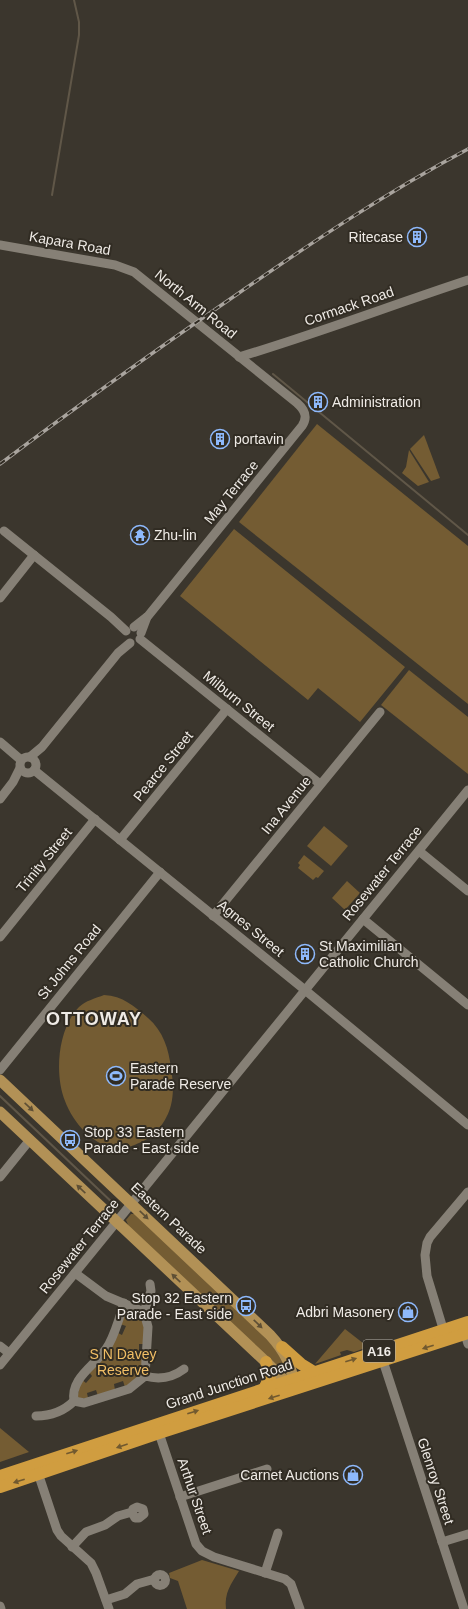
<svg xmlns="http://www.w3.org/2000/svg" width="468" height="1609" viewBox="0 0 468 1609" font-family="Helvetica,sans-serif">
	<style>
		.green { fill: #745c33 }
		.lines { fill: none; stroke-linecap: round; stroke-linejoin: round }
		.stream { stroke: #605748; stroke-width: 2 }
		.minor { stroke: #868076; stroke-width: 9 }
		.major { stroke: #b29156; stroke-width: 11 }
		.highway { stroke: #d09d40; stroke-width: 12 }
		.rail-casing { stroke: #a9a49e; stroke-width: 3.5 }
		.rail { stroke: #312c23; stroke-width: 2; stroke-dasharray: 6; stroke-linecap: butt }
		.oneway { fill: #5e4f35 }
		.oneway2 { fill: #71592f }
		.labels { text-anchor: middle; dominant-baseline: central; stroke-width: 4; stroke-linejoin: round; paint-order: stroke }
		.shield { fill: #312c23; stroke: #b6b2ac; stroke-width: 1 }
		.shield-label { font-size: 13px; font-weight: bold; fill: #efebe6 }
		.poi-label { font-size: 14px; fill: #efebe6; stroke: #312c23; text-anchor: start }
		.street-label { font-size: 14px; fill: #efebe6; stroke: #312c23 }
		.park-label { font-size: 14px; fill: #f2bf66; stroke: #312c23 }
		.district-label { font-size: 18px; font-weight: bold; letter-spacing: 1px; fill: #efebe6; stroke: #312c23 }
	</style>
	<rect width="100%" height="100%" fill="#3b362d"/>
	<g class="green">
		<polygon points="317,424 468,546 468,704 239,522"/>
		<polygon points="424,435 440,478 431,481 410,449"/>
		<polygon points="409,450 429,482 418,486 402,473 406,467"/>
		<polygon points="234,529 405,667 360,722 318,688 308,700 180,596"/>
		<polygon points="409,670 468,717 468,774 381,705"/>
		<polygon points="324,826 348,846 331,866 307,846"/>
		<polygon points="304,855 324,871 318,878 316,877 313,880 298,868 300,865 298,863"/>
		<polygon points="347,881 360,893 345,910 332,898"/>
		<path d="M104,995C123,996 134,1006 148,1018C163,1031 169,1049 171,1069C173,1080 174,1093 171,1105C167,1121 155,1137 139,1143C134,1145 128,1148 122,1148C96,1150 73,1123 65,1101C54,1074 58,1028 79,1007C85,1001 96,998 104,995Z"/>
		<polygon points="131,1214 136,1214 242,1314 277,1350 287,1371 283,1371 274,1364 129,1227 126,1220"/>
		<polygon points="128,1310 136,1311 144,1323 145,1344 139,1344 139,1354 145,1354 140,1376 125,1387 123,1381 114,1384 115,1390 98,1396 96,1390 87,1393 88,1398 77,1399 81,1379 86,1383 92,1376 89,1372 116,1332 122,1335 126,1326 120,1324 125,1312"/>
		<polygon points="345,1329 368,1347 354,1352 347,1350 340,1352 341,1355 315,1364"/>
		<polygon points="0,1428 29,1452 0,1462"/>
		<path d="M202,1560L239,1571C231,1584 224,1593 226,1609H187L178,1581L170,1578L169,1573Z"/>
	</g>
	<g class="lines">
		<g class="stream">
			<polyline points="52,195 79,35 79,22 74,0"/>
			<polyline points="273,374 468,535"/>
			<polyline points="0,1096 116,1206"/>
		</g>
		<g class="minor">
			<path d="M0,245L115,265L134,272L297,403C305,410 308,417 302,426L148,616L134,627"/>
			<path d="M239,357C316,334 392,305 468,280"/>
			<polyline points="4,531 111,617 126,631"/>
			<polyline points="0,598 34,555"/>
			<polyline points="141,633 147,617"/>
			<polyline points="140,639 320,784"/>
			<polyline points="0,742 21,760"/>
			<circle cx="28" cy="765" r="8"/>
			<polyline points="30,757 42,747 118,653 130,643"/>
			<polyline points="34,770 305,990 468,1125"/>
			<polyline points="0,799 13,782 20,768"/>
			<polyline points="120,840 227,709"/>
			<polyline points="419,851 468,891"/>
			<polyline points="213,916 380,712"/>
			<polyline points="363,919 468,1005"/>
			<polyline points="0,937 95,819"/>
			<polyline points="0,1070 160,872"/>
			<polyline points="0,1177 29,1141"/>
			<polyline points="75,1273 106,1296 144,1312 148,1327 145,1376"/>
			<polyline points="144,1312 151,1291 150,1284"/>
			<polyline points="463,1328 468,1344"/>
			<polyline points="445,1335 427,1276 425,1255 427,1243 430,1237 468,1192"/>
			<polyline points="0,1346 9,1353"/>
			<polyline points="383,1361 464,1609"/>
			<polyline points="0,1365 468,790"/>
			<path d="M74,1401L84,1403L129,1389L145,1376C159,1380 172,1378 184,1369"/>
			<path d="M74,1401C70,1376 98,1365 109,1344C116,1331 120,1316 124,1303"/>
			<path d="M36,1416C51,1416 63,1412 74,1401"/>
			<polyline points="157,1427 196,1544 202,1551 214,1557 285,1579 291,1584 300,1609"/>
			<polyline points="37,1470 57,1530 61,1536 91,1563 96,1573 109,1609"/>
			<polyline points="180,1497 267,1469"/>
			<polyline points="442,1542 468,1534"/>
			<polyline points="72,1547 86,1532 105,1525 118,1516 132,1512 133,1509 137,1507 143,1509 144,1514 139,1518 135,1518 132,1512"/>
			<polyline points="265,1573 278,1533"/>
			<circle cx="160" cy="1580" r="5.5"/>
			<polyline points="106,1600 125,1594 137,1584 155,1579"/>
			<polyline points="0,1606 1,1609"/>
		</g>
		<g class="major">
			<path d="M0,1080L270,1335C284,1350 294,1367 293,1388"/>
			<polyline points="0,1112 266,1362 285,1381"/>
		</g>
		<g class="highway">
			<polyline points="282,1347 301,1364 314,1372"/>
			<polyline points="264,1389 270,1377 266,1362"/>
			<polyline points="0,1476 468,1322"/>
			<polyline points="0,1487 159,1433 468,1333"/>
		</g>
		<g class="rail-casing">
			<path id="rail" d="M0,464C77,406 156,350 236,295C311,243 387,192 468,149"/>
		</g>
		<use href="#rail" class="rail"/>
	</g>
	<defs><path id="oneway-solid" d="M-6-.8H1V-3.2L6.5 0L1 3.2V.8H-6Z"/></defs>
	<g class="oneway">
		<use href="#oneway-solid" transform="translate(29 1107) rotate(43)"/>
		<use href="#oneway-solid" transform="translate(81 1189) rotate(-137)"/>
		<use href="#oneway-solid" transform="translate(144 1215) rotate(44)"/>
		<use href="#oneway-solid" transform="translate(176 1278) rotate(-137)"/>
		<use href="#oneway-solid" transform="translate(258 1324) rotate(44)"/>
	</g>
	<g class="oneway2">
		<use href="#oneway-solid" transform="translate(428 1347) rotate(162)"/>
		<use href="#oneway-solid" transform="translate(351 1360) rotate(-18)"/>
		<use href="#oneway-solid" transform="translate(274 1397) rotate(162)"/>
		<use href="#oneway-solid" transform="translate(193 1412) rotate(-18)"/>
		<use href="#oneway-solid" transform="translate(122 1446) rotate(161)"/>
		<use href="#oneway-solid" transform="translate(72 1452) rotate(-18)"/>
		<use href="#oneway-solid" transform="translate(19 1481) rotate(162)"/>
	</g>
	<defs>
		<g id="building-ring" transform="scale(1)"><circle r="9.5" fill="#312c23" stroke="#8eb9fc" stroke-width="1.5"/><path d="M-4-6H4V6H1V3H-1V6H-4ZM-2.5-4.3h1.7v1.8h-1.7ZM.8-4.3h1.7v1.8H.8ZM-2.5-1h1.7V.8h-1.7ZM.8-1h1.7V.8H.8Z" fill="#8eb9fc"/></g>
		<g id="temple-ring" transform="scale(1)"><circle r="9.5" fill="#312c23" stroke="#8eb9fc" stroke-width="1.5"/><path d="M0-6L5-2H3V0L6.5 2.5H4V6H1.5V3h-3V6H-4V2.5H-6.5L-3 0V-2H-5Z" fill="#8eb9fc"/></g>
		<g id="stadium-ring" transform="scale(1)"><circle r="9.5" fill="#312c23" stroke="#8eb9fc" stroke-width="1.5"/><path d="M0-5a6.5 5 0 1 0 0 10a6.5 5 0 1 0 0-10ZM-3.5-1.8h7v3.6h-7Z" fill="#8eb9fc"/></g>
		<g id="bus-ring" transform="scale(1)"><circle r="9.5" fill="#312c23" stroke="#8eb9fc" stroke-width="1.5"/><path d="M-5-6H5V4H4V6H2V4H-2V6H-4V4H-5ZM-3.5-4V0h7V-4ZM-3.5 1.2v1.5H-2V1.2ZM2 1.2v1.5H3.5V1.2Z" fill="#8eb9fc"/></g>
		<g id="shop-ring" transform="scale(1)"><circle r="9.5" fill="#312c23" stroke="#8eb9fc" stroke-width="1.5"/><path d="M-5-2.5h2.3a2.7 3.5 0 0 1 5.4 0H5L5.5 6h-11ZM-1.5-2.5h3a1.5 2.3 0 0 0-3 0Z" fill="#8eb9fc"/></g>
	</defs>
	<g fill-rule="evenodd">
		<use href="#building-ring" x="417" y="237"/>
		<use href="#building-ring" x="318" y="402"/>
		<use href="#building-ring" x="220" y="439"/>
		<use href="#temple-ring" x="140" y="535"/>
		<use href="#building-ring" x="305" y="954"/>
		<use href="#stadium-ring" x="116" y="1076"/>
		<use href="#bus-ring" x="70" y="1140"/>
		<use href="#bus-ring" x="246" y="1306"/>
		<use href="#shop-ring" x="408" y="1312"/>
		<use href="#shop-ring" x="353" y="1475"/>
	</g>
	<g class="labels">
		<rect class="shield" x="363" y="1340" width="32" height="22" rx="3"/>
		<g class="shield-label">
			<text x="379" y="1351">A16</text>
		</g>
		<g class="poi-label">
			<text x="403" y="237" text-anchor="end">Ritecase</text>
			<text x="332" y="402">Administration</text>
			<text x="234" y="439">portavin</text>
			<text x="154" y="535">Zhu-lin</text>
			<text x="319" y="946">St Maximilian<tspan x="319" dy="16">Catholic Church</tspan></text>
			<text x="130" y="1068">Eastern<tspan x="130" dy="16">Parade Reserve</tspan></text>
			<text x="84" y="1132">Stop 33 Eastern<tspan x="84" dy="16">Parade - East side</tspan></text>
			<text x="232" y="1298" text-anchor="end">Stop 32 Eastern<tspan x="232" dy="16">Parade - East side</tspan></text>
			<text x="394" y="1312" text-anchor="end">Adbri Masonery</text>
			<text x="339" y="1475" text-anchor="end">Carnet Auctions</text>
		</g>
		<g class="street-label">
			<text transform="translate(70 243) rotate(10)">Kapara Road</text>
			<text transform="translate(196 304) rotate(39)">North Arm Road</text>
			<text transform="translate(349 306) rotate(-19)">Cormack Road</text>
			<text transform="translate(231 492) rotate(-51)">May Terrace</text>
			<text transform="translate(239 701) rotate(39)">Milburn Street</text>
			<text transform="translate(163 766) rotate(-51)">Pearce Street</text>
			<text transform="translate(286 805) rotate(-51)">Ina Avenue</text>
			<text transform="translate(44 860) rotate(-51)">Trinity Street</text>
			<text transform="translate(382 873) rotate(-51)">Rosewater Terrace</text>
			<text transform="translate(251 928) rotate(39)">Agnes Street</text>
			<text transform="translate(69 962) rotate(-51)">St Johns Road</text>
			<text transform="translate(169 1218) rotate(43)">Eastern Parade</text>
			<text transform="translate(79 1246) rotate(-51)">Rosewater Terrace</text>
			<text transform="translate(229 1384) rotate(-18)">Grand Junction Road</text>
			<text transform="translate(436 1481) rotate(72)">Glenroy Street</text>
			<text transform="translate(195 1496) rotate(71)">Arthur Street</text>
		</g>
		<g class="park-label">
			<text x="123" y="1354">S N Davey<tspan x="123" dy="16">Reserve</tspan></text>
		</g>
		<g class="district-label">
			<text x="94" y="1019">OTTOWAY</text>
		</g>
	</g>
</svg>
